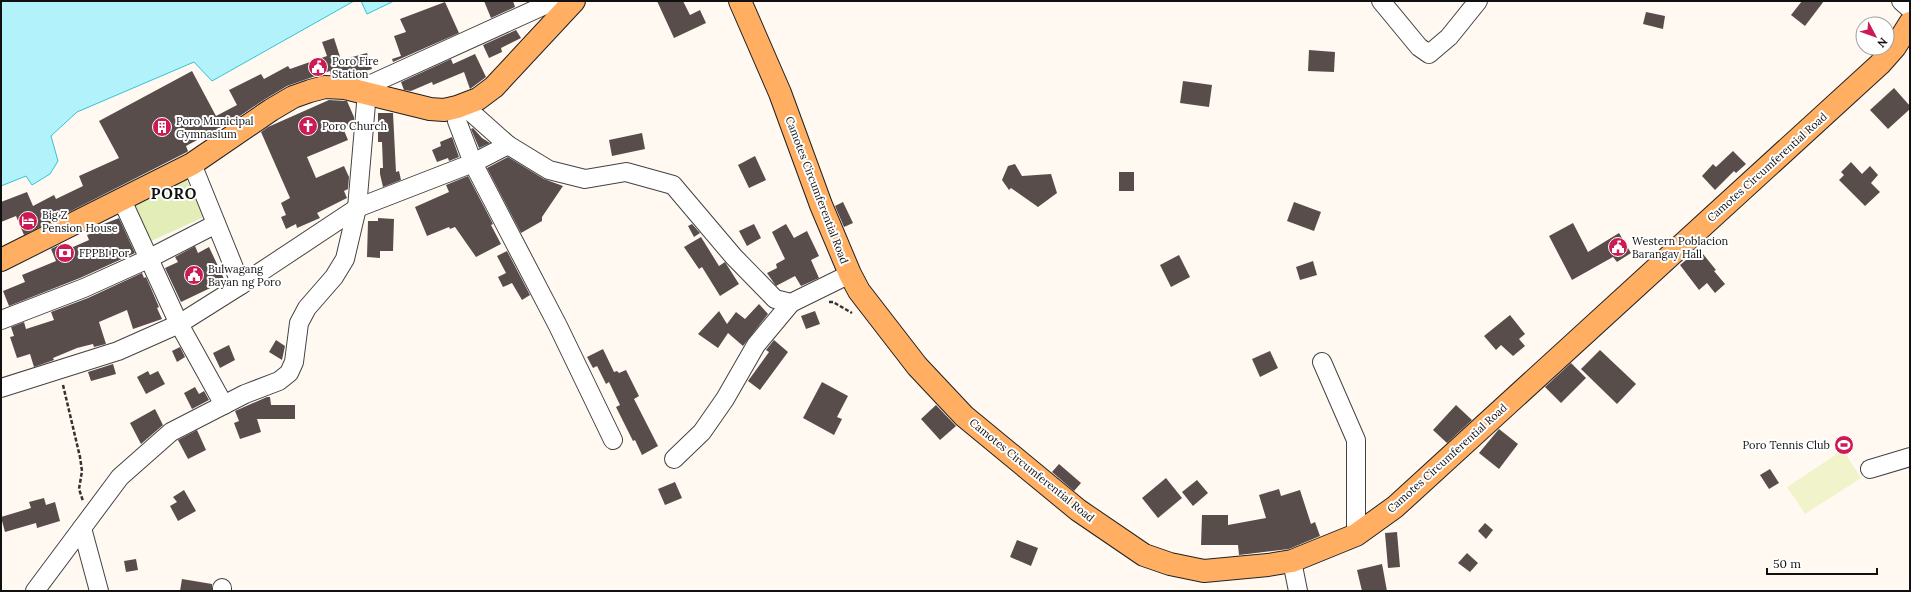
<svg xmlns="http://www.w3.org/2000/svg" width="1911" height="592" viewBox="0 0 1911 592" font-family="Lora,serif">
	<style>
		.green { fill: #e2edb8 }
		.pitch { fill: #f1f4ca }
		.water { fill: #b2f3fb; stroke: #33c3d8 }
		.building { fill: #594d4b }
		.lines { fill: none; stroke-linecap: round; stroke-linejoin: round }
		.minor-casing { stroke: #434343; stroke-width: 20 }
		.major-casing { stroke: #212121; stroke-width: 24 }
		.path { stroke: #323232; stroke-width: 2.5; stroke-dasharray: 4 2; stroke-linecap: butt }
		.minor { stroke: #fff; stroke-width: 18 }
		.major { stroke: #ffae62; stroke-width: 22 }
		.labels { text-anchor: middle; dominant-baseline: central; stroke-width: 4; stroke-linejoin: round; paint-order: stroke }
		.poi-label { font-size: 11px; fill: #101010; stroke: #fff; text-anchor: start }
		.street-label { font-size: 11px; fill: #101010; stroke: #fff }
		.district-label { font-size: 15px; font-weight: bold; letter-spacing: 1px; fill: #101010; stroke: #fff }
	</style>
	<rect width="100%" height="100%" fill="#fff9f2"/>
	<polygon class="green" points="185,176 204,217 149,242 130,202"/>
	<polygon class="pitch" points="1843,450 1861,478 1805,514 1787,487"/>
	<g class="water">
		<polygon points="1,1 354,1 212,81 194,62 77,112 51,136 58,161 50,174 32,185 26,176 1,186"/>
		<polygon points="361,1 394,1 367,14"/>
	</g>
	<g class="building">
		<polygon points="484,1 513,1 515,7 491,18"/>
		<polygon points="657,1 683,1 690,15 700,10 706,23 674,38"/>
		<polygon points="1802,1 1824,1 1805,26 1791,15"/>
		<polygon points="445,2 459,33 393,62 392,59 401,56 394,36 406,32 400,19"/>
		<polygon points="1646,12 1665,16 1663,29 1643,24"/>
		<polygon points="516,30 521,38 501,48 502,52 489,58 483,45"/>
		<polygon points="334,38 341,60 367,53 372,69 349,76 331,75 330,71 287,86 262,101 234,120 186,146 188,151 187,152 24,235 16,216 1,222 1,202 27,192 33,206 54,195 56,199 83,186 79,176 119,158 99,121 192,71 216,116 237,105 229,90 261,74 264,79 288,66 290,69 327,56 322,42"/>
		<polygon points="1309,50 1335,52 1334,72 1308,71"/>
		<polygon points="475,54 486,77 470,89 464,72 433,85 432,82 411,91 404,90 401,82 451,59 453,64"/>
		<polygon points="1183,81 1212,85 1209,107 1180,103"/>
		<polygon points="1894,88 1910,106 1910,109 1888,129 1870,110"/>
		<polygon points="329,100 347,101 354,117 354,123 343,128 348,140 307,157 316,178 344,166 349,177 348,189 344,191 347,198 317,213 320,218 297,228 296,224 286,229 281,217 286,215 281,203 290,198 261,132 268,127"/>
		<polygon points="378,113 393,113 396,172 399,171 401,180 383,187 380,174 380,168 383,168 382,142 378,142"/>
		<polygon points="473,128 482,138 490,143 479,148 471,129"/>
		<polygon points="642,133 645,149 612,156 609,140"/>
		<polygon points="452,137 459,157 449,161 448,158 437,162 432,150 441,146 440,142"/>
		<polygon points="1733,151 1746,164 1736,173 1734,171 1715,190 1702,176 1713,164 1716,167"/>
		<polygon points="755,156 766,180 749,188 738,165"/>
		<polygon points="508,157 544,179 563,186 542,217 542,221 521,233 487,168"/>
		<polygon points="1851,162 1862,174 1870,166 1878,175 1871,183 1880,192 1865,206 1839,180 1844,175 1841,172"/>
		<polygon points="1015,164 1022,176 1051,174 1057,193 1038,207 1011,188 1009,190 1002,180 1008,166"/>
		<rect x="1119" y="172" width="15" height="19"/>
		<polygon points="468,176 493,224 491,225 501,244 476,257 455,227 450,229 449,227 427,236 415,207 449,192 446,185"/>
		<polygon points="843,202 853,223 844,227 835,206"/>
		<polygon points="1294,202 1321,212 1314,231 1287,221"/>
		<polygon points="119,218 135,253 80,278 9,306 3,291 25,282 22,275 56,261 51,249 61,244 64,251 89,240 87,235 97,231 96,227"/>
		<polygon points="378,218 394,219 393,251 380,251 380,258 367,257 368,221 378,221"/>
		<polygon points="1573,223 1588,252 1619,233 1631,253 1617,262 1613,257 1572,280 1549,236"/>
		<polygon points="692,224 700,233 694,237 688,226"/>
		<polygon points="754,224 761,238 747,246 739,231"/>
		<polygon points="786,224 794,238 807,231 819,256 811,260 819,278 801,286 795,276 776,286 767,273 777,268 776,264 785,259 772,232"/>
		<polygon points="701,237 719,266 725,262 739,284 720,296 702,267 699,269 684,247"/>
		<polygon points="195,246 198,253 209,247 225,281 181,302 165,268 178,262 175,257"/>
		<polygon points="1699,249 1716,270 1714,271 1725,284 1715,293 1707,283 1699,290 1680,265"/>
		<polygon points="507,251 530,295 522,300 512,283 503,287 498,277 506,273 497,256"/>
		<polygon points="1179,255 1190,277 1171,287 1160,265"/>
		<polygon points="1313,261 1317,275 1300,280 1296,267"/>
		<polygon points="142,273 144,278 146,277 159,307 157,308 162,319 133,329 127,310 99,322 106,344 94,347 93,344 77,348 53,358 54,360 34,367 30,354 17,358 10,337 14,336 11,327 24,322 26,329 54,320 51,312 88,298"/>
		<polygon points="759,304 768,314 743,346 728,333 718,348 698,334 719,311 727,324 736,312 745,319"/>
		<polygon points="815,311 820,324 806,329 801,316"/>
		<polygon points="1510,315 1525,334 1519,339 1525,346 1513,356 1501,345 1496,350 1484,336"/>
		<polygon points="276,340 285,346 282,360 269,352"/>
		<polygon points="774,340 788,352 760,390 748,381 769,352 766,350"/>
		<polygon points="229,345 235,360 220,368 213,353"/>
		<polygon points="180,347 185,357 177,362 172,351"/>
		<polygon points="603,349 614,372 617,371 619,373 626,370 639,396 634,399 658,446 642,455 635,440 633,441 616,407 620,405 609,382 606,384 597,366 593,368 587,357"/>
		<polygon points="1600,350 1636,384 1617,404 1581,369"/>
		<polygon points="1270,351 1278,368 1260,377 1252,359"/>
		<polygon points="1571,363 1586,378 1561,403 1545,387"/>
		<polygon points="113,364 116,374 91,381 88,372"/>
		<polygon points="148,371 150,375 158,371 165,384 146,394 137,377"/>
		<polygon points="822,382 848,396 837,417 842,419 834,435 803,418"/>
		<polygon points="195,387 199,394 204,391 209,400 192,409 184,393"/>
		<polygon points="267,397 270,397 271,405 295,405 295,419 257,419 261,432 240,439 234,423 239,421 235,411"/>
		<polygon points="936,405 956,426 940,440 921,419"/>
		<polygon points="1456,405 1472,420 1447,443 1433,430"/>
		<polygon points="155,409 163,425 141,444 130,423"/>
		<polygon points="1499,429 1518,444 1499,469 1479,453"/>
		<polygon points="197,430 206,450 188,459 178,440"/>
		<polygon points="1059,464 1081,483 1074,491 1052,472"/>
		<polygon points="1770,469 1779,483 1769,489 1760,475"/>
		<polygon points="1166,478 1182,498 1158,518 1142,498"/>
		<polygon points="1197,480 1208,493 1193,506 1182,492"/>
		<polygon points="675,482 682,498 665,505 658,489"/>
		<polygon points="1279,489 1281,496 1300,490 1311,524 1315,522 1320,536 1289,549 1239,555 1238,545 1201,545 1202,515 1228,515 1228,525 1266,518 1259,495"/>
		<polygon points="184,490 196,511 178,521 170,506 177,502 173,497"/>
		<polygon points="44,498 46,505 55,502 60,521 37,528 36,523 5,532 1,517 31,508 29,502"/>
		<polygon points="1485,523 1493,530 1486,539 1478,531"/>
		<polygon points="1397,532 1400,567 1388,568 1385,533"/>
		<polygon points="1017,540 1038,548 1031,566 1010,557"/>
		<polygon points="1467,553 1478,563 1470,572 1458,563"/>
		<polygon points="136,559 138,570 126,572 124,561"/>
		<polygon points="1382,564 1387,591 1362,591 1357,570"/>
		<polygon points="182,579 212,584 212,591 180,591"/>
	</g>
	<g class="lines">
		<g class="minor-casing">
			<g id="minor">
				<polyline points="1381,1 1419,47 1429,54 1449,37 1478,1"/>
				<polyline points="1901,1 1910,9"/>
				<polyline points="358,90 554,1"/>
				<polyline points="463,105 508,145"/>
				<polyline points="192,164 241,285"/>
				<polyline points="121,198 179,324 224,405"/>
				<polyline points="1,320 84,288 148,259 216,224"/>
				<polyline points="1322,362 1356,440 1356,535"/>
				<polyline points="1,388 118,351 179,324 241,285 357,208 473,163 457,121 457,107"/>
				<polyline points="613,440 558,326 473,163 508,145 549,170 585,179 626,172 673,185 734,257 775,299 791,303 850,274"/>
				<polyline points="674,459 702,432 725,399 756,345 791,303"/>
				<polyline points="1870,469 1910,457"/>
				<polyline points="82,528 120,477 171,432 245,394 279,381 289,373 294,362 299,323 307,308 334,277 345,259 357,208 367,92"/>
				<polyline points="1292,561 1298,591"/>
				<polyline points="35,591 82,528 99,591"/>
				<polyline points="222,591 222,588"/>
			</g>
		</g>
		<g class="major-casing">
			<g id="major">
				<polyline points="740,1 780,93 821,205 850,274 859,291 917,366 964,416 1078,510 1144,555 1170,564 1204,571 1268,565 1292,561 1356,535 1395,507 1880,64 1895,47 1910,23"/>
				<polyline points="1,260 192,164 271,110 293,97 310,91 325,87 345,88 430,109 444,110 457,107 478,99 494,87 574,1"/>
			</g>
		</g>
		<g class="path">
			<polyline points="829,302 833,302 852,313"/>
			<polyline points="63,385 80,457 82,471 79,489 83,501"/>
		</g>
		<use href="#minor" class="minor"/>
		<use href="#major" class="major"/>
	</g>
	<defs>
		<g id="civic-disc" transform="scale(1)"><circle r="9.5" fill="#cc1b54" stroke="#fff"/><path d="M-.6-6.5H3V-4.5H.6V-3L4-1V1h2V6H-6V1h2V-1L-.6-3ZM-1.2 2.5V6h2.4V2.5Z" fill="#fff"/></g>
		<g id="church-disc" transform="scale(1)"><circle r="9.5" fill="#cc1b54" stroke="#fff"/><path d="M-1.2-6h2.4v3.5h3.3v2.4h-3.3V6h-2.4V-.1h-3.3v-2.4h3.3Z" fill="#fff"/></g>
		<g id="building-disc" transform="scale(1)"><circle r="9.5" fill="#cc1b54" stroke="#fff"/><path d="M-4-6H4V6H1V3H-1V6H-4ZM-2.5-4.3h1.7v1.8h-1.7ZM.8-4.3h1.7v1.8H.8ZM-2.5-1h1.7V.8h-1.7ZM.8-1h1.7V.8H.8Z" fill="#fff"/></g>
		<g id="hotel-disc" transform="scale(1)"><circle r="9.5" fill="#cc1b54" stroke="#fff"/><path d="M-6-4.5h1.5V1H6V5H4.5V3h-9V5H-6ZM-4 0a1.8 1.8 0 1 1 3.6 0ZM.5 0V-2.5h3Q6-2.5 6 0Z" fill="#fff"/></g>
		<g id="bank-disc" transform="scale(1)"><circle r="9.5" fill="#cc1b54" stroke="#fff"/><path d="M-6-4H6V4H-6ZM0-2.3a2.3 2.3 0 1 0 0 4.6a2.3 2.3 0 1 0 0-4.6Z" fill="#fff"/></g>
		<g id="stadium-disc" transform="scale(1)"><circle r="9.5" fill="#cc1b54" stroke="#fff"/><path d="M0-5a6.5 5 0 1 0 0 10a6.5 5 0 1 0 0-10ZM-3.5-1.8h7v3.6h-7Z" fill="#fff"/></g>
	</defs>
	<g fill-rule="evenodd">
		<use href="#civic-disc" x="318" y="67"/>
		<use href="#church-disc" x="308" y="126"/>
		<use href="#building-disc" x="162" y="127"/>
		<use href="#hotel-disc" x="28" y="221"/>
		<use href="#civic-disc" x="1618" y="247"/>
		<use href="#bank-disc" x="65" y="253"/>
		<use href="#civic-disc" x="194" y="275"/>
		<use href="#stadium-disc" x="1844" y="445"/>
	</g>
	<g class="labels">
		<g class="poi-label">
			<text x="332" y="61">Poro Fire<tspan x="332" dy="13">Station</tspan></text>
			<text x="176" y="121">Poro Municipal<tspan x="176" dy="13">Gymnasium</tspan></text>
			<text x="322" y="126">Poro Church</text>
			<text x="42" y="215">Big Z<tspan x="42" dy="13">Pension House</tspan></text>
			<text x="1632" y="241">Western Poblacion<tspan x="1632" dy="13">Barangay Hall</tspan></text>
			<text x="79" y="253">FPPBI Por</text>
			<text x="208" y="269">Bulwagang<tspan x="208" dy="13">Bayan ng Poro</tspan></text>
			<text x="1830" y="445" text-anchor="end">Poro Tennis Club</text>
		</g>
		<g class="street-label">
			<text transform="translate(1767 167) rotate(-42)">Camotes Circumferential Road</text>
			<text transform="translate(817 190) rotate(69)">Camotes Circumferential Road</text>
			<text transform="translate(1447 458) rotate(-42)">Camotes Circumferential Road</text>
			<text transform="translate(1032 470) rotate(39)">Camotes Circumferential Road</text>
		</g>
		<g class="district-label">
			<text x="174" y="193">PORO</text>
		</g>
	</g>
	<rect width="1911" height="592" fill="none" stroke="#101010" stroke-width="4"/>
	<g transform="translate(1875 36) rotate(131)"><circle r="19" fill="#ffffff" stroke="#9f9f9f"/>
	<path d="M0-3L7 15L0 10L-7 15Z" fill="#cc1b54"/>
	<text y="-6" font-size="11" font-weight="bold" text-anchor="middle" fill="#101010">N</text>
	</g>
	<path d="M1767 568v6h110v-6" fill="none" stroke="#101010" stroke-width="2"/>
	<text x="1773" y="568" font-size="12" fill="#101010" stroke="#ffffff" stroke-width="3" paint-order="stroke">50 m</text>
</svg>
